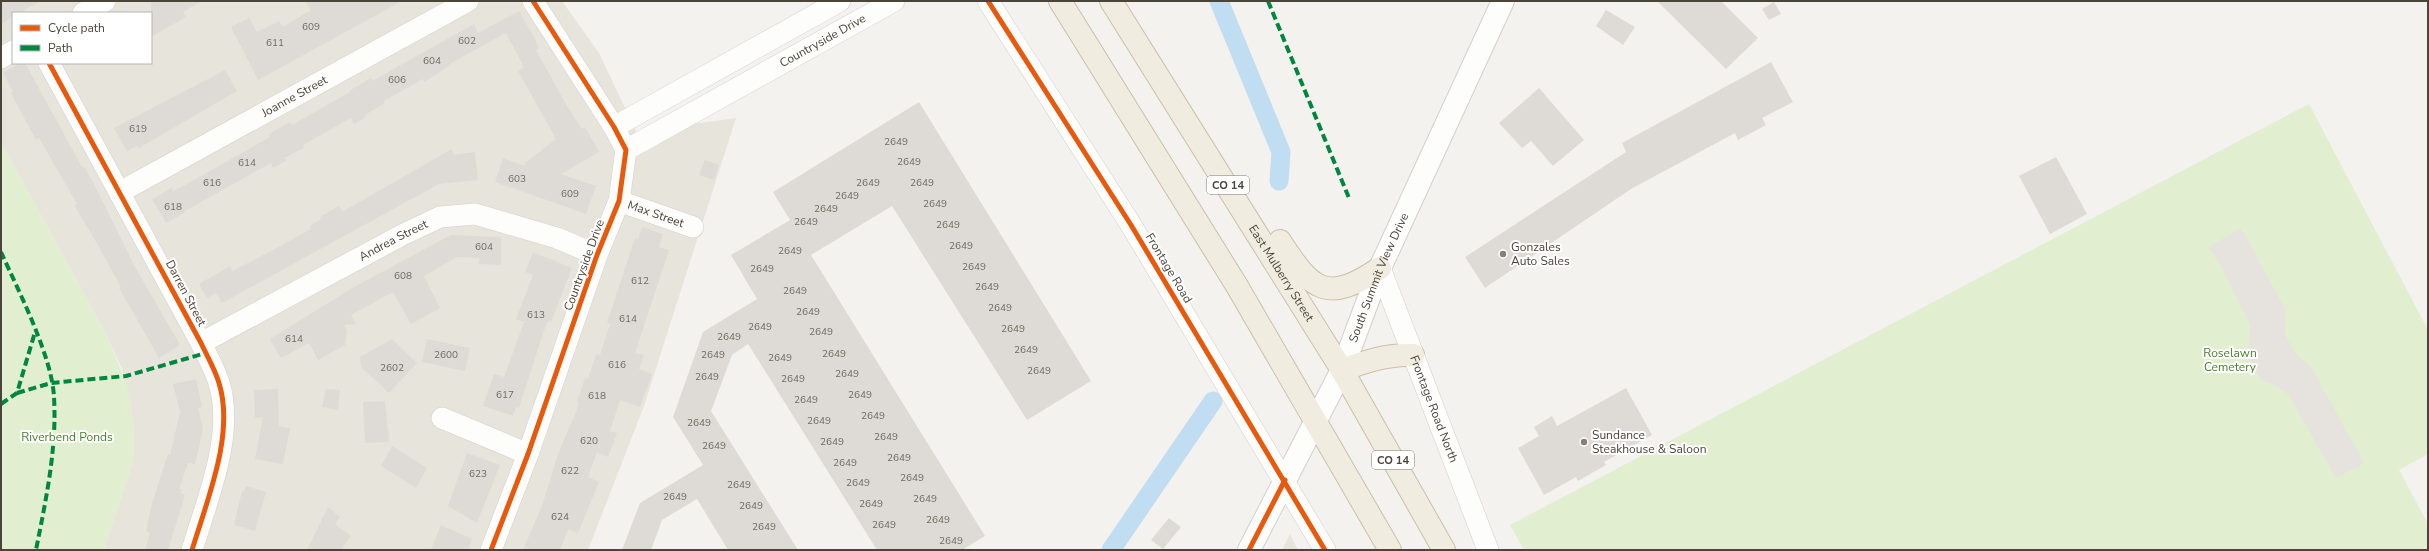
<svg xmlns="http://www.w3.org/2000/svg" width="2429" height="551" viewBox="0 0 2429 551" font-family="'Nunito Sans',sans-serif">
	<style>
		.residential { fill: #e7e4dc; fill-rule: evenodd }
		.green { fill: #e1eecf }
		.parking { fill: #e6e3df }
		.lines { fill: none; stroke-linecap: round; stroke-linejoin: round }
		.canal { stroke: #c0ddf1; stroke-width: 19 }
		.building { fill: #dedbd6 }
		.minor-casing { stroke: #d2d0cb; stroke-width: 22 }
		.tertiary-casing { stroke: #d2d0cb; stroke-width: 24 }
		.trunk-casing { stroke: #ccbfa9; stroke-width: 24 }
		.minor { stroke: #fdfdfc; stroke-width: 21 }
		.tertiary { stroke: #fdfdfc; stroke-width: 22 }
		.trunk { stroke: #f0ece0; stroke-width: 22 }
		.quiet { stroke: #00873e; stroke-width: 4; stroke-dasharray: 8 4; stroke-linecap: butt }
		.cycleway-casing { stroke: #fff; stroke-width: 8 }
		.cycleway { stroke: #e8590c; stroke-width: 5 }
		.poi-dot { fill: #868178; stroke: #fff; stroke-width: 1.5 }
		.labels { text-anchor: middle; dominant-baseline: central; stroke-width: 4; stroke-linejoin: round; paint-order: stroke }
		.number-label { font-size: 10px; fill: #706a61 }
		.shield { fill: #fff; stroke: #817c74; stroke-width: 1 }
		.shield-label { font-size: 11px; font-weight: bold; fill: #4b4439 }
		.street-label { font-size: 12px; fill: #4b4439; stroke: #fff }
		.poi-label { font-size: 12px; fill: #4b4439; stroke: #fff; text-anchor: start }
		.park-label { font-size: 12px; fill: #4a7f2a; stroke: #fff }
	</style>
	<rect width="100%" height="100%" fill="#f4f2ee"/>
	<g class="residential">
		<path d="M1,1H562L599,53L646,152L692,124L736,118L644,406L588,550H104L134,458L133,418L122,369L107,336L1,142ZM13,13H151V63H13Z"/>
		<polygon points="1290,534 1298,550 1282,550"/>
	</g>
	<g class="green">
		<polygon points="2309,104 2428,330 2428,454 2399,470 2428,524 2428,550 1524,550 1510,525"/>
		<polygon points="1,142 107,336 126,382 133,418 134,458 104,550 1,550"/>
	</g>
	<polygon class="parking" points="2241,228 2286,311 2285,334 2293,351 2311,367 2364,463 2336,478 2288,394 2272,384 2262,381 2248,359 2250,325 2220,264 2208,247"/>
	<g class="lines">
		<g class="canal">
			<polyline points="1219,1 1281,152 1279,181"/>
			<polyline points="1111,550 1213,401"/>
		</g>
	</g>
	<g class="building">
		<polygon points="1,1 41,1 19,13 13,13 13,17 1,24"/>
		<polygon points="151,1 202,1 183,12 186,17 151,37"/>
		<polygon points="305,1 402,1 258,80 231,27 249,18 257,32 279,21 283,27 311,10"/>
		<polygon points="1657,1 1721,1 1758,38 1726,69"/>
		<polygon points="1774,2 1781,14 1769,20 1762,9"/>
		<polygon points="1606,10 1635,27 1623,45 1596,26"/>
		<polygon points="519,11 533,35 539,48 536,50 567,106 582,129 585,127 599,152 561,174 596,186 586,214 495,182 503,158 524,166 525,163 556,139 518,71 524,67 506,33 453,62 436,75 424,82 423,79 384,101 385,103 365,115 366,117 354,124 351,118 303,145 304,148 284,158 286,161 273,168 271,163 185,211 186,212 166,223 152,199 172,188 173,191 185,185 270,137 269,134 290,122 292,125 350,92 349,91 371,78 372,81 474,24 478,33"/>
		<polygon points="1771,62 1793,102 1762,118 1766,125 1738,140 1735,133 1631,189 1485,288 1465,257 1626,152 1622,143"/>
		<polygon points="20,63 25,63 82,167 84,167 94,184 134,265 180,345 159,358 119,288 121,287 98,245 74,205 77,204 39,138 36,140 11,93 13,91 3,73"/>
		<polygon points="225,70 237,91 139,148 137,146 127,151 114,128"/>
		<polygon points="1539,88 1584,140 1553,166 1531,141 1522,148 1499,123"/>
		<polygon points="919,102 1091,381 1027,420 892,206 811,255 985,536 962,550 877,550 748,344 732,355 711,411 798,550 728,550 697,499 662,520 651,550 622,550 640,503 703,465 673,417 703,332 757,299 731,255 790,220 773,192"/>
		<polygon points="452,149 453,155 475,152 478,180 439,184 222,303 216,293 207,298 199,284 230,266 232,271 269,252 311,229 310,226 321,219 320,217 339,206 342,212"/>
		<polygon points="2056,157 2087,214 2050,234 2019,176"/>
		<polygon points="705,160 719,165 714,180 699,175"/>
		<polygon points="642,227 663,234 659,247 669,250 635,353 644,355 639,369 652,374 640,407 620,400 610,431 617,433 608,457 597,452 588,477 599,482 578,533 568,529 560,550 523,550 542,506 558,454 576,412 579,403 577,402 585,378 588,379 596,354 600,355 610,324 607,323 635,238 638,239"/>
		<polygon points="451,235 501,237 501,265 479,264 479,258 457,257 424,276 440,308 411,324 393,292 351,315 356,324 344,325 347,331 345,345 318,360 309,343 281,358 270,339 354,287"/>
		<polygon points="533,252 572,268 551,322 548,321 543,333 519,408 516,407 513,416 483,406 494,374 504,377 524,322 516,319 533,275 525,272"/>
		<polygon points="392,339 417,363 389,393 361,367 360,357"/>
		<polygon points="427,339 470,348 465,371 422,362"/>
		<polygon points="196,379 202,407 198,408 203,429 195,464 188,463 179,489 182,489 180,493 185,495 168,550 145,550 150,533 146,531 151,507 168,454 170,455 180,412 173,384"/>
		<polygon points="1626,388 1652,435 1604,462 1606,465 1578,481 1576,477 1544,495 1518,448 1539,436 1534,427 1552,416 1557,426"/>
		<polygon points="278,389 279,426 290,428 283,464 255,459 263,417 255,418 254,390"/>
		<polygon points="326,389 340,390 338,410 322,407"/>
		<polygon points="385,401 389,442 365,443 363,402"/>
		<polygon points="392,446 427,468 416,488 381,466"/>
		<polygon points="467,453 500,465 477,523 448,506"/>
		<polygon points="246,486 266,492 255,531 234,525 242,491 244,492"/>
		<polygon points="328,507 340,517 335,524 351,536 341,550 307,550"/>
		<polygon points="1169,518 1181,527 1163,549 1151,540"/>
		<polygon points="441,525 472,539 468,550 431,550"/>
	</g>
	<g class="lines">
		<g class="minor-casing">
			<g id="minor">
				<polyline points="988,1 1131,225 1325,550"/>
				<polyline points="83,13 105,1"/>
				<polyline points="1,58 13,51"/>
				<path d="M49,63L201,343C207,356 215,369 219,383C235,434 207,500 192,550"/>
				<polyline points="614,127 840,1"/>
				<path id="s1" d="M626,150L894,1"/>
				<path id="s2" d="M120,192L468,1"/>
				<path id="s3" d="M619,201L693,227"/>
				<path id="s4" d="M1380,268L1488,550"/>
				<path id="s5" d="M201,343L402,235L440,217L475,214L557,238L597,255"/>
				<polyline points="442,418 528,454"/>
				<polyline points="491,550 528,454 597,255 619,201 626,150 614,127 533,1"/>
			</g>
		</g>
		<g class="tertiary-casing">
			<g id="tertiary">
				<path id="s6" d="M1249,550L1342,370L1380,268L1503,1"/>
			</g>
		</g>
		<g class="trunk-casing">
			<g id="trunk">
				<polyline points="1060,1 1237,286 1390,550"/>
				<path id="s7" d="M1111,1L1342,370L1444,550"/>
				<path d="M1280,241C1312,291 1327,304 1380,268"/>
				<path d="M1342,370C1367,361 1388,354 1413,355"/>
			</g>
		</g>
		<use href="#minor" class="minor"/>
		<use href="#tertiary" class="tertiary"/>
		<use href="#trunk" class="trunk"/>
		<g class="quiet">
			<polyline points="1268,1 1349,198"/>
			<path d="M1,252C18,290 52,356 54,397C57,449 46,499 36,550"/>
			<polyline points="17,393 51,383 126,376 206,353"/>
			<polyline points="1,404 17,393 35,332"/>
		</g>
		<g class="cycleway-casing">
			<g id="cycleway">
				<polyline points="988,1 1131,225 1325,550"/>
				<path d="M49,63L201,343C207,356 215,369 219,383C235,434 207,500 192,550"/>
				<polyline points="491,550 528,454 597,255 619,201 626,150 614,127 533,1"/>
				<polyline points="1249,550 1285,480"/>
			</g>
		</g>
		<use href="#cycleway" class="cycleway"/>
	</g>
	<g class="poi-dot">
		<circle cx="1503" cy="254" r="4"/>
		<circle cx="1584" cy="442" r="4"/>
	</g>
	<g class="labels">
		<g class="number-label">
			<text x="311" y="27">609</text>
			<text x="467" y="41">602</text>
			<text x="275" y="43">611</text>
			<text x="432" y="61">604</text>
			<text x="397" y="80">606</text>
			<text x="138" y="129">619</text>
			<text x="896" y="142">2649</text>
			<text x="909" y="162">2649</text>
			<text x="247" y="163">614</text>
			<text x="517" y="179">603</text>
			<text x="212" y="183">616</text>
			<text x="868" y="183">2649</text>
			<text x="922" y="183">2649</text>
			<text x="570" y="194">609</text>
			<text x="847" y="196">2649</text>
			<text x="935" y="204">2649</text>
			<text x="173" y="207">618</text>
			<text x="826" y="209">2649</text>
			<text x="806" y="222">2649</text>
			<text x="948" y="225">2649</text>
			<text x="961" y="246">2649</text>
			<text x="484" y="247">604</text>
			<text x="790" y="251">2649</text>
			<text x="974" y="267">2649</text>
			<text x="762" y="269">2649</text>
			<text x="403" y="276">608</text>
			<text x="640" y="281">612</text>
			<text x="987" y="287">2649</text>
			<text x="795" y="291">2649</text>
			<text x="1000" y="308">2649</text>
			<text x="808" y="312">2649</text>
			<text x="536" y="315">613</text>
			<text x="628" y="319">614</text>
			<text x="760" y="327">2649</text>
			<text x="1013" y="329">2649</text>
			<text x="821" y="332">2649</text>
			<text x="729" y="337">2649</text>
			<text x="294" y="339">614</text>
			<text x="1026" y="350">2649</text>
			<text x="834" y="354">2649</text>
			<text x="446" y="355">2600</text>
			<text x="713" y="355">2649</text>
			<text x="780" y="358">2649</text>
			<text x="617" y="365">616</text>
			<text x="392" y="368">2602</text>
			<text x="1039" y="371">2649</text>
			<text x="847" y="374">2649</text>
			<text x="707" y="377">2649</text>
			<text x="793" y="379">2649</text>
			<text x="505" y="395">617</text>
			<text x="860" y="395">2649</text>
			<text x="597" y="396">618</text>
			<text x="806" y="400">2649</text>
			<text x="873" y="416">2649</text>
			<text x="819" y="421">2649</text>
			<text x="699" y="423">2649</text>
			<text x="886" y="437">2649</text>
			<text x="589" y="441">620</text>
			<text x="832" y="442">2649</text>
			<text x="714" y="446">2649</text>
			<text x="899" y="458">2649</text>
			<text x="845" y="463">2649</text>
			<text x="570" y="471">622</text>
			<text x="478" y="474">623</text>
			<text x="912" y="478">2649</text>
			<text x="858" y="483">2649</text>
			<text x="739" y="485">2649</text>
			<text x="675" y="497">2649</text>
			<text x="925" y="499">2649</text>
			<text x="871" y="504">2649</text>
			<text x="751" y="506">2649</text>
			<text x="560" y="517">624</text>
			<text x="938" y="520">2649</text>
			<text x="884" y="525">2649</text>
			<text x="764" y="527">2649</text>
			<text x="951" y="541">2649</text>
		</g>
		<g class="shield">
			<rect x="1207" y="176" width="42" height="18" rx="3"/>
			<rect x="1372" y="451" width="42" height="18" rx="3"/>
		</g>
		<g class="shield-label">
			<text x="1228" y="185">CO 14</text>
			<text x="1393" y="460">CO 14</text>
		</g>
		<g class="street-label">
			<text stroke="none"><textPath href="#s1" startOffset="225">Countryside Drive</textPath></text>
			<text stroke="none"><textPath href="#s2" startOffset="199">Joanne Street</textPath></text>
			<text stroke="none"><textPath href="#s3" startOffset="39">Max Street</textPath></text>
			<text stroke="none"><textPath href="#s5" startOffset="218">Andrea Street</textPath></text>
			<text transform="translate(584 265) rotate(-70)">Countryside Drive</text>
			<text transform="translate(1169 268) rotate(59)">Frontage Road</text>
			<text stroke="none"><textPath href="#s7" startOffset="321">East Mulberry Street</textPath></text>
			<text stroke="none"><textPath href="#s6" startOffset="302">South Summit View Drive</textPath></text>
			<text transform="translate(186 293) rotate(62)">Darren Street</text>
			<text stroke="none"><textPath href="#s4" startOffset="151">Frontage Road North</textPath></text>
		</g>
		<g class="poi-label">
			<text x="1511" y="247">Gonzales<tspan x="1511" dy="14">Auto Sales</tspan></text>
			<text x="1592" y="435">Sundance<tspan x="1592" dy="14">Steakhouse &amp; Saloon</tspan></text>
		</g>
		<g class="park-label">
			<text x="2230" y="353">Roselawn<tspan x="2230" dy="14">Cemetery</tspan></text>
			<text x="67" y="437">Riverbend Ponds</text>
		</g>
	</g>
	<rect width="2429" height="551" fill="none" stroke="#4b4439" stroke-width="4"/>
	<rect x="12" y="12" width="140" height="52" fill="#ffffff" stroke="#b7b4b0"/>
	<rect x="20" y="25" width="20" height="6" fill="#e8590c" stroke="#b7b4b0"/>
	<text x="48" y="32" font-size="12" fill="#4b4439">Cycle path</text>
	<rect x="20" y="45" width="20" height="6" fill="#00873e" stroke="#b7b4b0"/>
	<text x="48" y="52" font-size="12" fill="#4b4439">Path</text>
</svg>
